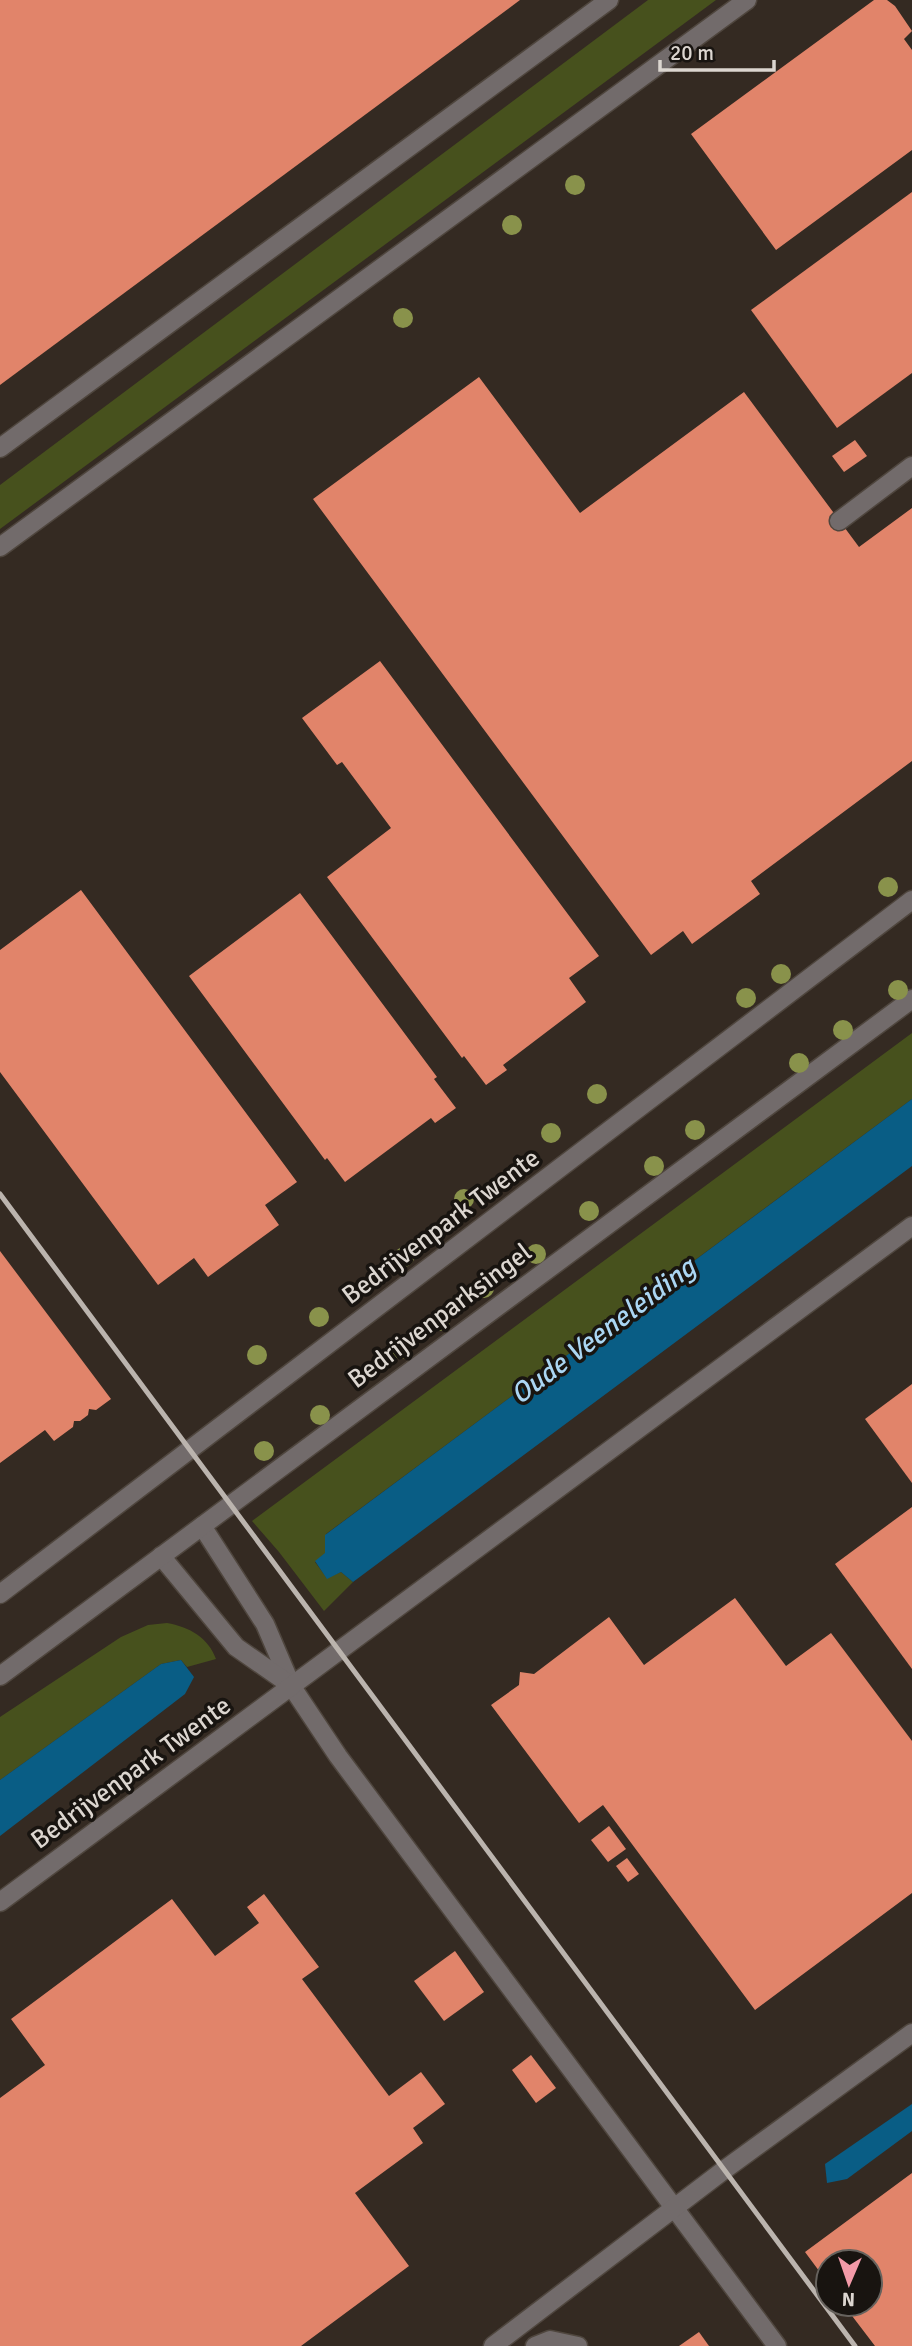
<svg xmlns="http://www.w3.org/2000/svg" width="912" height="2346" viewBox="0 0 912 2346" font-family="Signika,sans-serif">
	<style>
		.green { fill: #47511d }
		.water { fill: #095d85 }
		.building { fill: #e1846a }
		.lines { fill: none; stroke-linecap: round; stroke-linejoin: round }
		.minor-casing { stroke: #4f463e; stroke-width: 21 }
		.minor { stroke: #726b6b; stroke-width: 18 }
		.rail { stroke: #bbb4ae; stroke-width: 5 }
		.tree { fill: #89924b }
		.labels { text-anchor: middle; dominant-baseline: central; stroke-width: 7; stroke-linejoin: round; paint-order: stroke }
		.street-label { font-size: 26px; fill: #dcd6d0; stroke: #181410 }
		.water-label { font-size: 28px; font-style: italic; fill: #abd6f3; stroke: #181410 }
	</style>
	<rect width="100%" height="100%" fill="#342a22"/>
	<g class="green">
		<polygon points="648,0 716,0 0,529 0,485"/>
		<polygon points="912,1033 912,1099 326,1534 326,1553 315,1562 327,1578 341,1572 353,1582 324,1611 279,1552 252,1521"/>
		<path d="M167,1623C189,1627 208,1637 216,1659L187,1667L181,1660L161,1664L0,1780V1717L121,1637L148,1625Z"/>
	</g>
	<g class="water">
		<polygon points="912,1099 912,1166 353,1582 341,1572 327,1579 315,1561 325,1553 325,1535"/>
		<polygon points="181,1660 194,1677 185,1694 0,1836 0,1780 161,1664"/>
		<polygon points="912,2104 912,2131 847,2179 827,2183 825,2164"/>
	</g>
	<g class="building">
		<polygon points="0,0 520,0 0,385"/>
		<polygon points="874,0 887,0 895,6 912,31 904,39 912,50 912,150 776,250 691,134"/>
		<polygon points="912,192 912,373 837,428 751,310"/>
		<polygon points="479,377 580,513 744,392 859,547 912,508 912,761 751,881 760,894 692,944 683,931 651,955 313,499"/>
		<polygon points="855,440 867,456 844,472 832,456"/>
		<polygon points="380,661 599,956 569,978 586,1002 503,1065 507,1070 486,1085 464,1056 462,1058 327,877 391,828 342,762 337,765 302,718"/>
		<polygon points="81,890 297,1182 265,1205 279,1225 208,1277 194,1258 158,1285 0,1072 0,950"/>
		<polygon points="300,893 437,1077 434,1079 456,1108 435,1123 431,1118 345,1182 327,1158 325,1160 189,976"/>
		<polygon points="0,1251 111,1399 96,1410 89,1409 88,1415 80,1421 74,1421 73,1427 54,1441 45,1430 0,1463"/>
		<polygon points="912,1384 912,1483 865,1419"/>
		<polygon points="912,1507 912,1669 835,1564"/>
		<polygon points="735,1598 786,1666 831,1633 912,1741 912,1893 755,2010 603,1805 579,1823 491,1705 519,1685 520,1672 534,1674 609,1617 644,1665"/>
		<polygon points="609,1826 626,1849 608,1862 591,1840"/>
		<polygon points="627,1858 639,1874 628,1882 616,1866"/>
		<polygon points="264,1894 319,1967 302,1979 389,2096 421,2072 445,2104 413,2128 423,2143 355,2193 409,2266 301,2346 0,2346 0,2098 45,2065 11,2019 172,1899 215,1956 259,1923 247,1907"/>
		<polygon points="455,1951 484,1992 444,2021 414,1981"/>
		<polygon points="531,2055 556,2088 536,2103 512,2070"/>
		<polygon points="912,2173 912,2346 875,2346 843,2304 870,2304 870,2262 828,2262 828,2283 805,2252"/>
		<polygon points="699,2332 709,2346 679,2346"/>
	</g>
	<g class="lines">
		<g class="minor-casing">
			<g id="minor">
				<polyline points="0,448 609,0"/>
				<polyline points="839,521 912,466"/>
				<polyline points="0,547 747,0"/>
				<polyline points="202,1526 265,1624 292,1687 338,1756 777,2346"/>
				<polyline points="161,1556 236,1647 292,1686"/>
				<polyline points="0,1594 912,900"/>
				<polyline points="0,1676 912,999"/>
				<polyline points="0,1902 912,1226"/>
				<polyline points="493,2346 724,2170 912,2033"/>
				<polyline points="535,2346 550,2340 578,2346"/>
			</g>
		</g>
		<use href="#minor" class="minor"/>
		<polyline class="rail" points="0,1194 855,2346"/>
	</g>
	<g class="tree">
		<circle cx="575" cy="185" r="10"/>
		<circle cx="512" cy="225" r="10"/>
		<circle cx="403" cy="318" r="10"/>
		<circle cx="888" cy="887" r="10"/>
		<circle cx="781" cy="974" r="10"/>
		<circle cx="898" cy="990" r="10"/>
		<circle cx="746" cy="998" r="10"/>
		<circle cx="843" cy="1030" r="10"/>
		<circle cx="799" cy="1063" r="10"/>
		<circle cx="597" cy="1094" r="10"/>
		<circle cx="695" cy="1130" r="10"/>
		<circle cx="551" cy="1133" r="10"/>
		<circle cx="654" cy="1166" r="10"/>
		<circle cx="464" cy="1199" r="10"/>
		<circle cx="589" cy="1211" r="10"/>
		<circle cx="536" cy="1254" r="10"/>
		<circle cx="404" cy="1257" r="10"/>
		<circle cx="484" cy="1288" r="10"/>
		<circle cx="319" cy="1317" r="10"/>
		<circle cx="440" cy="1321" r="10"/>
		<circle cx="401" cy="1349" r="10"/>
		<circle cx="257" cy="1355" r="10"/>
		<circle cx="320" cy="1415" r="10"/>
		<circle cx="264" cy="1451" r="10"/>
	</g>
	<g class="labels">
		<g class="street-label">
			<text transform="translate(441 1227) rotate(-37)">Bedrijvenpark Twente</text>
			<text transform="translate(440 1316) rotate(-37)">Bedrijvenparksingel</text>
			<text transform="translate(131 1773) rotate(-36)">Bedrijvenpark Twente</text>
		</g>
		<g class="water-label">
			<text transform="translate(603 1331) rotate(-37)">Oude Veeneleiding</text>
		</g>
	</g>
	<g transform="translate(849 2283) rotate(182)"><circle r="33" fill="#181410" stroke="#66625d" stroke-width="2"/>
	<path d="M0-5L12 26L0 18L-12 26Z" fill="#f39aa8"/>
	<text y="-10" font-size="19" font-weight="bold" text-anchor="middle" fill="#dcd6d0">N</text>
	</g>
	<path d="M660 60v10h114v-10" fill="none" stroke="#dcd6d0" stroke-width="3.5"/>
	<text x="670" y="60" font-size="21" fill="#dcd6d0" stroke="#181410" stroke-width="5" paint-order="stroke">20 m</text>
</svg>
